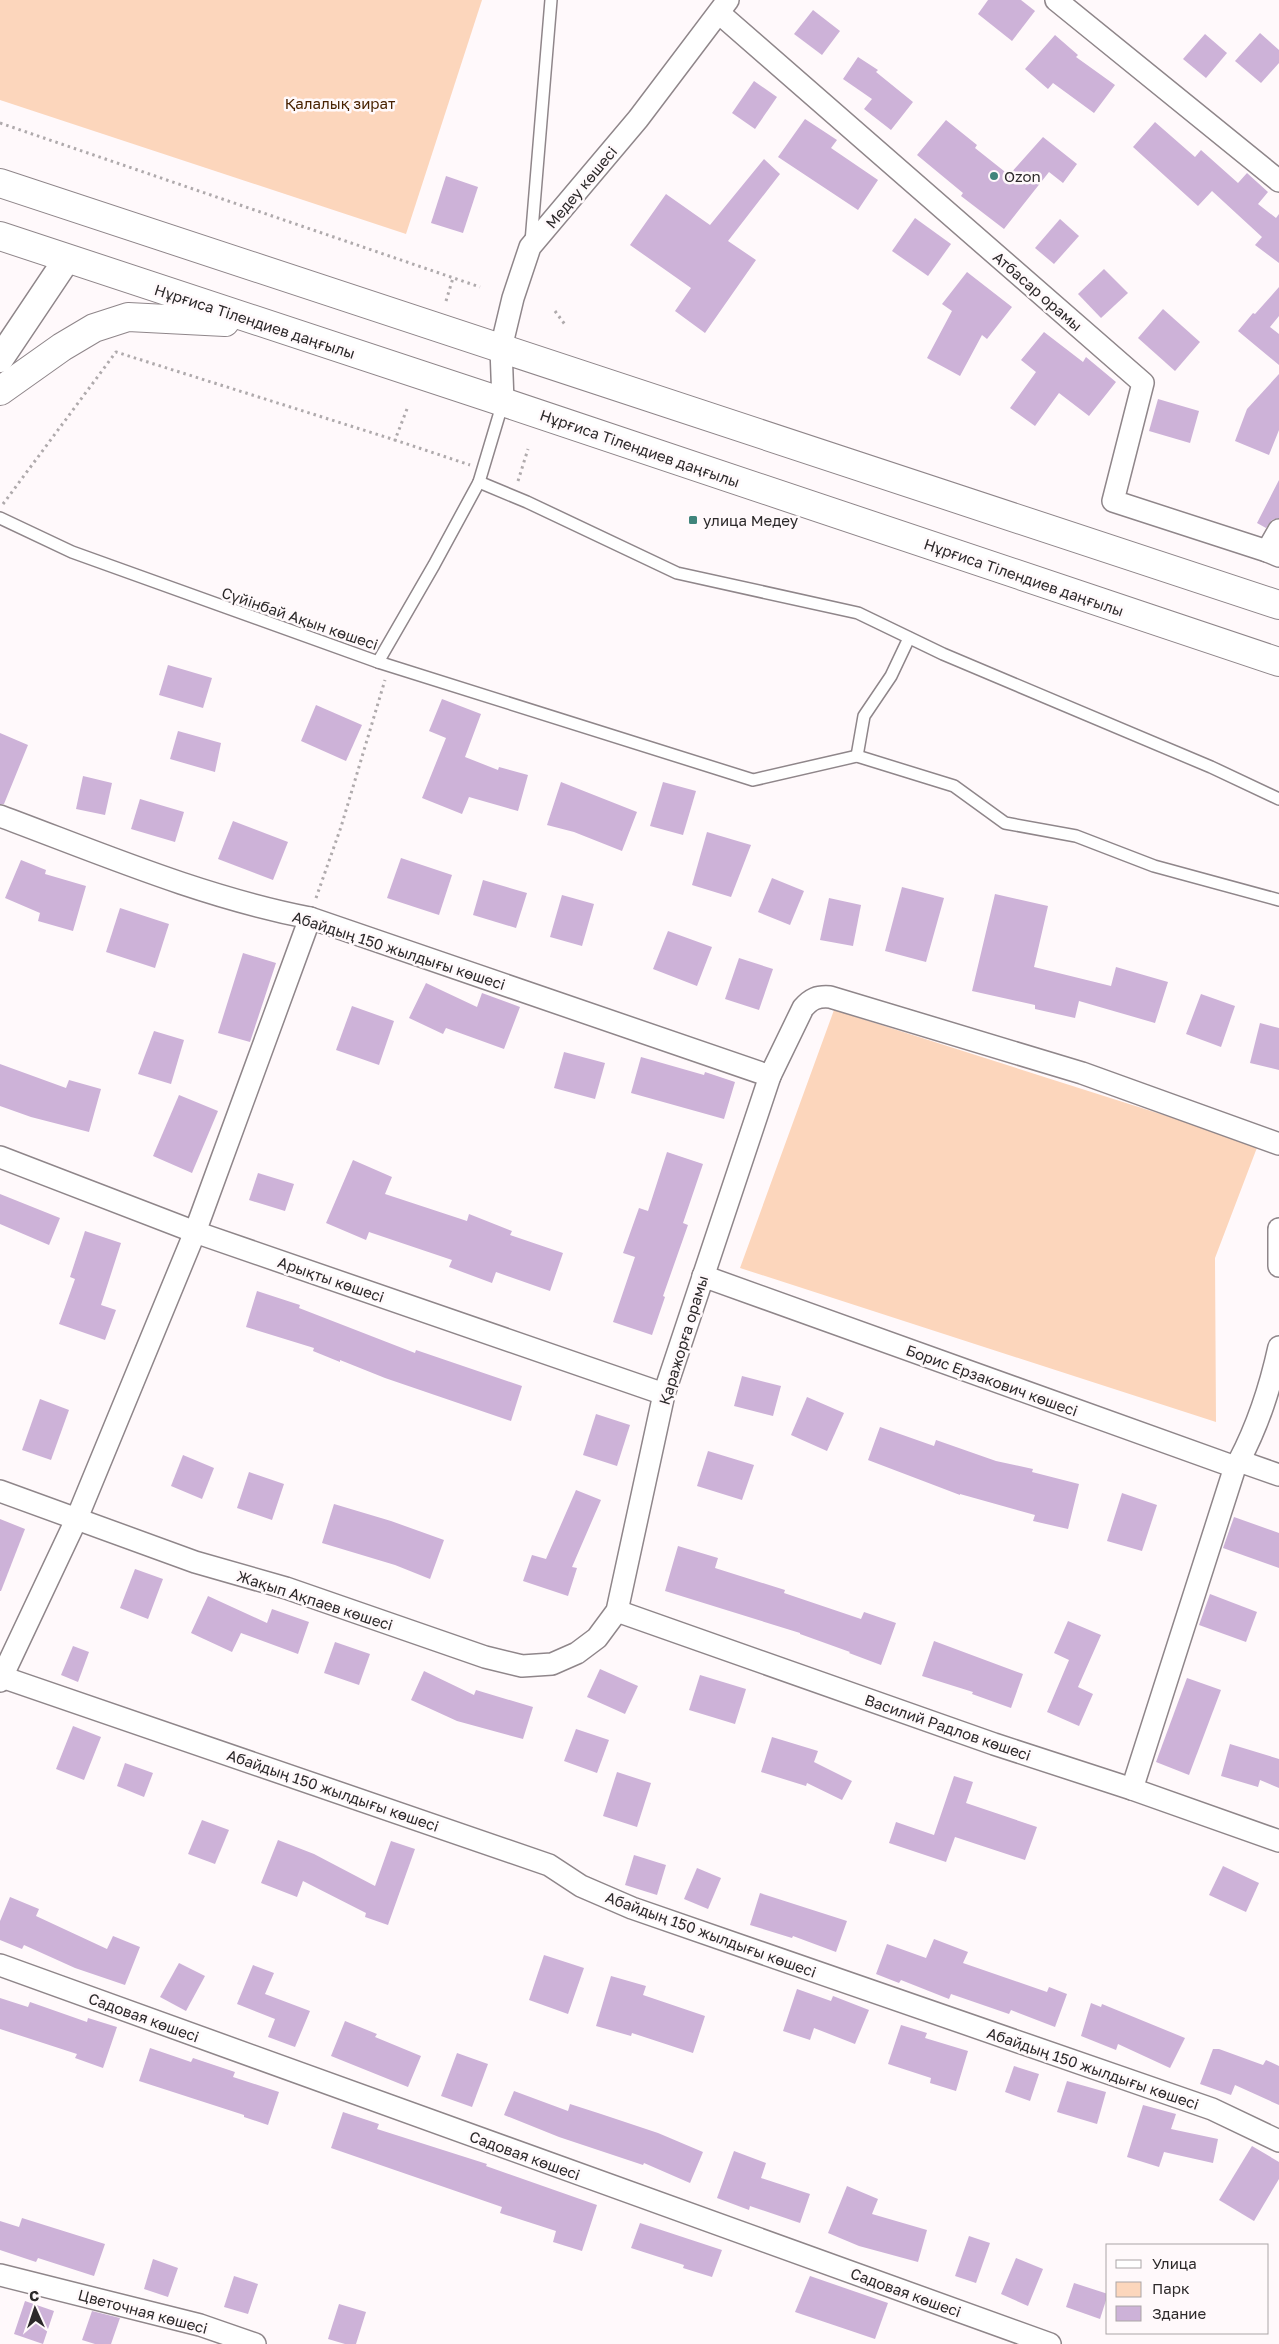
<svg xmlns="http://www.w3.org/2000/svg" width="1279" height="2344" viewBox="0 0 1279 2344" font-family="'Golos Text',sans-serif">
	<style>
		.green { fill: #fcd6bc }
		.building { fill: #cdb2d8 }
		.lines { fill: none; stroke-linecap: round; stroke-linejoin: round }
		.service-casing { stroke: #8f868a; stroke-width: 14 }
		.minor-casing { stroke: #8f868a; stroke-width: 24 }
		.tertiary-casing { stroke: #8f868a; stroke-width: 29 }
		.primary-casing { stroke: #8f868a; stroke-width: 30 }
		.path { stroke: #afaaac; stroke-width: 3; stroke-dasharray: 2.5 4; stroke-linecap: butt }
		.service { stroke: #fff; stroke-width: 11 }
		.minor { stroke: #fff; stroke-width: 21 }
		.tertiary { stroke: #fff; stroke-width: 26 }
		.primary { stroke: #fff; stroke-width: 28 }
		.poi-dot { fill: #3f847b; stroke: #fff9fb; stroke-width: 2 }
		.labels { text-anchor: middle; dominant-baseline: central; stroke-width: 5; stroke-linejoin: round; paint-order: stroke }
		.park-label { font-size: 15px; fill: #492302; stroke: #fff9fb }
		.poi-label { font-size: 15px; fill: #2c292a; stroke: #fff9fb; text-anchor: start }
		.street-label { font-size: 15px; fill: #2c292a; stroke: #fff9fb }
	</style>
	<rect width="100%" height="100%" fill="#fff9fb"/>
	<g class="green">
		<polygon points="0,0 482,0 406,234 0,100"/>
		<polygon points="834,1010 1258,1145 1215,1258 1216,1422 740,1268"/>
	</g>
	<g class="building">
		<polygon points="988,0 1021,0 1035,11 1012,41 978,14"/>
		<polygon points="813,10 840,31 822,55 794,34"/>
		<polygon points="1260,33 1279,50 1279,63 1261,83 1235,61"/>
		<polygon points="1205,34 1227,53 1206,78 1183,59"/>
		<polygon points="1055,35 1078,55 1076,57 1115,85 1094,113 1053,83 1048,89 1025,69"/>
		<polygon points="858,57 878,70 876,72 913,102 891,130 864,109 872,99 843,79"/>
		<polygon points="754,81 777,97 755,129 732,113"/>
		<polygon points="805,119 837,140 831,148 878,180 858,210 778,157"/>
		<polygon points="946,120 977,145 975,148 1009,175 1043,137 1077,164 1063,183 1049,172 1004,229 961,196 963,193 917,155"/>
		<polygon points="1155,122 1195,157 1201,150 1238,183 1247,173 1268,192 1258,204 1276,218 1279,214 1279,263 1255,245 1262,237 1212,191 1198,206 1133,147"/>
		<polygon points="764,159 780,174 728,241 756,260 705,333 675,311 691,288 630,245 666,194 710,225"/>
		<polygon points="446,176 478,187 463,233 431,223"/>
		<polygon points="915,218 951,244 928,276 892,251"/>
		<polygon points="1060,219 1079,236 1054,264 1035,248"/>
		<polygon points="1104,269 1128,293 1101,318 1078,294"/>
		<polygon points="967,272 1012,307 987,339 982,335 960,376 927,358 952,311 942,304"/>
		<polygon points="1279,287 1279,316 1270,327 1279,334 1279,365 1238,331 1253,313 1255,314"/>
		<polygon points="1163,309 1200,342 1175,371 1138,338"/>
		<polygon points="1044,332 1083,362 1086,357 1116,382 1089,416 1059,393 1035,426 1010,408 1036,372 1021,360"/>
		<polygon points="1279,374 1279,430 1269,455 1235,441 1247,409"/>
		<polygon points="1158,399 1199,411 1190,443 1149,431"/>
		<polygon points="1279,480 1279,518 1272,520 1266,528 1257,523"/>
		<polygon points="168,665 212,678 203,708 159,695"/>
		<polygon points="442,699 481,714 465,757 498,770 499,767 528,775 518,811 469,797 462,814 422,798 446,738 429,731"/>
		<polygon points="316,705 362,725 346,761 301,741"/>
		<polygon points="178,731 221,743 215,772 170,759"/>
		<polygon points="0,733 28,745 4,804 0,804"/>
		<polygon points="83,776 112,783 105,815 76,809"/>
		<polygon points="561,782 637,812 622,851 574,832 547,825"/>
		<polygon points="663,782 696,791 683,835 650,826"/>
		<polygon points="140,799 184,812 175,842 131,829"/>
		<polygon points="233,821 288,842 273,880 218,859"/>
		<polygon points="707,832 751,845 731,897 692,885"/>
		<polygon points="401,858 452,875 439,915 387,898"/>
		<polygon points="21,860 46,870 45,874 86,886 73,931 38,921 40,913 5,898"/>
		<polygon points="772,878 804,891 790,925 758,912"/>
		<polygon points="483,880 527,893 516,928 473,915"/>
		<polygon points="902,887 944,898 926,962 885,951"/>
		<polygon points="995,894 1048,906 1034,967 1111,986 1116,967 1168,982 1155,1023 1079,1001 1075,1018 1035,1009 1035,1005 972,991"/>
		<polygon points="562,895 594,904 582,946 550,937"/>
		<polygon points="829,898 861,905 853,946 820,940"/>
		<polygon points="120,908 169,924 155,968 106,952"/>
		<polygon points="668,931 712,947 697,986 653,969"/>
		<polygon points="243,953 276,963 250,1042 218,1033"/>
		<polygon points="739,958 773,969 759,1010 725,999"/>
		<polygon points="426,983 477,1007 482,993 520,1007 504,1049 446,1028 443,1034 409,1018"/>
		<polygon points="1201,994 1235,1006 1221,1047 1186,1034"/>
		<polygon points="352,1006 394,1021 379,1065 336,1050"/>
		<polygon points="1260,1023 1279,1028 1279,1070 1250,1063"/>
		<polygon points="154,1031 184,1040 171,1084 138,1074"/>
		<polygon points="564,1052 605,1063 595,1099 554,1088"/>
		<polygon points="641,1057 704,1075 705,1072 735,1082 724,1119 631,1093"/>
		<polygon points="0,1064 66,1088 69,1080 101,1089 89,1132 31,1117 0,1106"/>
		<polygon points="179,1095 218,1111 192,1173 153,1156"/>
		<polygon points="667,1152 703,1164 683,1223 688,1225 663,1296 665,1297 652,1335 613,1322 635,1257 623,1253 639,1208 648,1211"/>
		<polygon points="353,1160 392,1177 385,1194 467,1221 469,1214 512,1231 510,1235 563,1253 550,1291 496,1272 492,1283 449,1267 452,1260 369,1232 366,1240 326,1223"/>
		<polygon points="258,1173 294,1184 285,1211 249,1200"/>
		<polygon points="0,1194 60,1218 49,1245 0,1224"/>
		<polygon points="85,1231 121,1243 101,1305 116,1310 105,1340 59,1324 75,1279 70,1277"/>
		<polygon points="257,1291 300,1305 299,1308 415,1353 416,1350 522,1386 511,1421 385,1378 340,1360 340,1362 313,1351 314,1348 246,1327"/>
		<polygon points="742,1376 781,1386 773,1416 734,1406"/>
		<polygon points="807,1397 844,1413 827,1451 791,1435"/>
		<polygon points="40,1399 69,1410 51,1460 22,1450"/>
		<polygon points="596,1414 630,1425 617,1466 583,1455"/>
		<polygon points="880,1427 934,1446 936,1440 996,1461 1033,1469 1032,1472 1079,1484 1068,1529 1033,1521 1035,1515 960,1494 960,1495 868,1460"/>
		<polygon points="708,1451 754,1465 742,1500 697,1486"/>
		<polygon points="183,1455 214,1468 202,1499 171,1486"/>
		<polygon points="249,1472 284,1484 272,1520 237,1508"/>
		<polygon points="576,1490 601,1500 572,1567 577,1568 568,1596 523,1581 532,1555 546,1559"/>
		<polygon points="1122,1493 1157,1505 1142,1551 1107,1541"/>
		<polygon points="334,1504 391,1521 444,1540 430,1579 395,1565 322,1543"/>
		<polygon points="1234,1517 1279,1533 1279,1568 1223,1548"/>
		<polygon points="0,1519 25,1529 1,1591 0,1591"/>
		<polygon points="678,1546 718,1558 715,1568 785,1590 784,1593 861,1619 864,1612 896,1623 881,1665 849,1653 850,1652 800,1634 800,1633 665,1591"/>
		<polygon points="135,1569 163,1579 148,1619 120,1608"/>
		<polygon points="1210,1594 1257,1612 1246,1642 1199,1625"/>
		<polygon points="208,1596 267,1623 272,1609 309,1622 298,1654 241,1633 232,1652 191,1633"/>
		<polygon points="1068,1621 1101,1635 1078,1687 1093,1694 1079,1726 1047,1712 1069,1660 1054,1653"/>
		<polygon points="934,1641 1023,1674 1011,1708 972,1694 973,1692 922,1676"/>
		<polygon points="335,1642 370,1654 359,1685 324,1673"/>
		<polygon points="73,1646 89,1652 78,1682 61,1675"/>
		<polygon points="600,1669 638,1686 625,1714 587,1697"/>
		<polygon points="424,1671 474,1695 476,1690 533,1707 523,1739 457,1721 411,1700"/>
		<polygon points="700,1675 746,1689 735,1724 689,1710"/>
		<polygon points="1187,1678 1221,1690 1189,1775 1156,1762"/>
		<polygon points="73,1726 101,1737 84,1780 56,1769"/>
		<polygon points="576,1729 609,1740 597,1773 564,1761"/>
		<polygon points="772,1737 818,1751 814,1762 852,1781 842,1800 807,1783 806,1786 761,1772"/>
		<polygon points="1230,1744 1279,1759 1279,1788 1260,1780 1258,1787 1221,1776"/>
		<polygon points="125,1763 153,1773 144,1797 117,1786"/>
		<polygon points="617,1772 651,1783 637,1827 603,1816"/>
		<polygon points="954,1776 973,1782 966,1803 1037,1827 1025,1860 955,1837 946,1862 889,1843 896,1822 934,1835"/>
		<polygon points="202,1820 229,1830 215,1864 188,1854"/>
		<polygon points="278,1840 314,1854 375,1886 391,1841 415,1849 388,1925 365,1917 366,1913 303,1881 297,1897 261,1883"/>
		<polygon points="634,1855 666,1865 657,1895 625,1885"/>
		<polygon points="1223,1866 1259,1883 1246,1912 1209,1895"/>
		<polygon points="697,1868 721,1878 708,1909 684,1899"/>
		<polygon points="760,1893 847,1921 836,1952 793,1936 792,1938 750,1925"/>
		<polygon points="10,1897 39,1909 36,1916 107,1949 113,1936 140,1947 125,1985 75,1968 24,1945 22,1949 0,1940 0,1921"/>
		<polygon points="934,1939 968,1952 963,1963 1047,1992 1049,1987 1067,1994 1055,2027 1011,2010 1009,2014 951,1994 949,1999 901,1980 899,1983 876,1974 887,1944 926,1958"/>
		<polygon points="544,1955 584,1968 568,2014 529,2000"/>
		<polygon points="179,1963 205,1976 186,2011 160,1997"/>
		<polygon points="253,1965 274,1973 265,1994 310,2011 295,2047 268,2037 275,2019 237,2004"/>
		<polygon points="611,1976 646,1986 643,1995 705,2016 693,2053 632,2033 631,2036 596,2026"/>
		<polygon points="797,1989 831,2001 833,1996 869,2010 855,2044 814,2028 810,2040 783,2031"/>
		<polygon points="0,1998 28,2007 30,2002 87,2022 88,2018 117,2027 103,2068 75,2058 77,2054 0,2029"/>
		<polygon points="1091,2003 1101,2007 1102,2004 1185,2038 1170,2068 1118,2044 1116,2050 1081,2036"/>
		<polygon points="345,2021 377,2034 375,2037 421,2056 408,2087 331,2056"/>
		<polygon points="901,2025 927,2033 925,2038 968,2051 956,2091 930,2083 931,2078 888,2064"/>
		<polygon points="150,2048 191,2062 193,2058 235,2072 233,2077 279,2092 268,2125 244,2117 244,2115 139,2081"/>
		<polygon points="1213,2049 1219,2049 1263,2065 1266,2060 1279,2066 1279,2105 1235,2085 1231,2095 1200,2084"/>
		<polygon points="457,2053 488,2064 472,2107 441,2096"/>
		<polygon points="1014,2066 1039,2074 1030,2101 1005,2092"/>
		<polygon points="1067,2081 1106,2092 1097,2124 1057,2112"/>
		<polygon points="514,2091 568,2111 570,2104 601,2114 658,2133 703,2152 690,2183 644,2163 643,2165 559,2137 504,2115"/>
		<polygon points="1143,2105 1176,2114 1171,2129 1218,2139 1213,2163 1164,2152 1159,2167 1127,2157"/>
		<polygon points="343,2112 379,2124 377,2129 487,2164 486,2166 597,2205 582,2251 553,2242 556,2231 500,2213 502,2207 331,2148"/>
		<polygon points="1252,2146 1279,2162 1279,2179 1254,2221 1219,2200"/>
		<polygon points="734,2151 766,2163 761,2178 810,2194 800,2223 750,2206 749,2210 717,2198"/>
		<polygon points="847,2186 878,2199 872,2214 927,2230 918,2262 859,2246 828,2233"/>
		<polygon points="22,2218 105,2244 94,2276 38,2258 36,2262 0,2250 0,2221 19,2227"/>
		<polygon points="640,2223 722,2250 712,2277 683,2268 684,2265 631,2248"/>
		<polygon points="969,2236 990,2243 976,2283 955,2276"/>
		<polygon points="1016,2258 1043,2269 1028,2306 1001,2294"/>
		<polygon points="153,2259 178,2268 168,2297 144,2289"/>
		<polygon points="234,2276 258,2284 248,2314 224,2307"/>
		<polygon points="810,2276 888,2303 875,2339 795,2312"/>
		<polygon points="1074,2283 1108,2294 1100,2319 1066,2307"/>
		<polygon points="25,2301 54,2311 43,2344 14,2334"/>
		<polygon points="339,2304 366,2312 356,2344 345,2344 328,2339"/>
		<polygon points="92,2311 120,2318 111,2344 95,2344 82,2340"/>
	</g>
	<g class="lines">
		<g class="service-casing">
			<g id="service">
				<polyline points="531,242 551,0"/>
				<polyline points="479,482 527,502 677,573 858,613 943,654 1211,767 1279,799"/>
				<polyline points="0,518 72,552 378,662 434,565 479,482 503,402"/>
				<polyline points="378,662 753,780 857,756 954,786 1005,823 1076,836 1154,866 1279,900"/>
				<polyline points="857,756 864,716 891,676 909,638"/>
			</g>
		</g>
		<g class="minor-casing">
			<g id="minor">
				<polyline points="1056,0 1279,181"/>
				<polyline points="719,13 1143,383 1113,501 1267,551"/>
				<polyline points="503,402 501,348 513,298 530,247 638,119 728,0"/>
				<polyline points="1279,556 1267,551 1279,530"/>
				<path d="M0,816C102,854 202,897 310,918L770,1076"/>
				<polyline points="0,1157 195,1232 664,1394"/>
				<polyline points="1279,1229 1279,1266"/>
				<polyline points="703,1276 1235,1467 1239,1461 1279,1475"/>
				<path d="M1239,1461C1259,1423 1270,1388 1279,1347"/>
				<path d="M0,1491L195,1562L286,1588L485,1657L522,1666L552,1664L577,1653L597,1638L617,1611L664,1394L770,1076L803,1008C811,999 817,996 830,997L1082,1073L1279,1144"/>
				<polyline points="617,1611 994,1744 1132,1789 1279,1841"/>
				<polyline points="2,1677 549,1865 581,1886 632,1908 1212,2109 1279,2141"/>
				<polyline points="0,1681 77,1518 195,1232 310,918"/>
				<polyline points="1132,1789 1235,1467"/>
				<polyline points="0,1965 1050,2344"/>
				<polyline points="0,2275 200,2325 255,2344"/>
			</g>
		</g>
		<g class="tertiary-casing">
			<polyline id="tertiary" points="0,359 67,259"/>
		</g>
		<g class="primary-casing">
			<g id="primary">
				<polyline points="0,183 1279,605"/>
				<polyline points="0,236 503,402 1279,662"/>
				<polyline points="0,391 62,347 94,328 128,317 225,322"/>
			</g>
		</g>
		<g class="path">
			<polyline points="0,123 480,287"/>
			<polyline points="446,301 453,278"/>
			<polyline points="555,311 566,326"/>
			<polyline points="407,409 395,440 470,465"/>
			<polyline points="518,481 528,449"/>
			<polyline points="3,504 116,352 395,440"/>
			<polyline points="316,898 341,827 385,680"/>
		</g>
		<use href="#service" class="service"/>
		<use href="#minor" class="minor"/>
		<use href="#tertiary" class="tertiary"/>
		<use href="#primary" class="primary"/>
	</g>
	<g class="poi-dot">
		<circle cx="994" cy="176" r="5"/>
		<rect x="688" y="515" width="10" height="10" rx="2.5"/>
	</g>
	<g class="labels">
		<g class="park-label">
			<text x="340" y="103">Қалалық зират</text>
		</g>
		<g class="poi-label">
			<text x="1004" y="176">Ozon</text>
			<text x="703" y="520">улица Медеу</text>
		</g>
		<g class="street-label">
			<text transform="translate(581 187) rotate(-50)">Медеу көшесі</text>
			<text transform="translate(1038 291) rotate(41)">Атбасар орамы</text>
			<text transform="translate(255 321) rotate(18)">Нұрғиса Тілендиев даңғылы</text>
			<text transform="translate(640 448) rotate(19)">Нұрғиса Тілендиев даңғылы</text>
			<text transform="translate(1024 577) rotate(19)">Нұрғиса Тілендиев даңғылы</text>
			<text transform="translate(300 618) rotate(19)">Сүйінбай Ақын көшесі</text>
			<text transform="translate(399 950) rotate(18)">Абайдың 150 жылдығы көшесі</text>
			<text transform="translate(331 1279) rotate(19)">Арықты көшесі</text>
			<text transform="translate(683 1340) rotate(-73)">Қаражорға орамы</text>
			<text transform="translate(992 1380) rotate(20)">Борис Ерзакович көшесі</text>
			<text transform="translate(315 1600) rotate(18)">Жақып Ақпаев көшесі</text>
			<text transform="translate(948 1727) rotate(19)">Василий Радлов көшесі</text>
			<text transform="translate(333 1790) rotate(19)">Абайдың 150 жылдығы көшесі</text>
			<text transform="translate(711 1934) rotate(20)">Абайдың 150 жылдығы көшесі</text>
			<text transform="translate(144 2017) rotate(20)">Садовая көшесі</text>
			<text transform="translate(1093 2068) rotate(19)">Абайдың 150 жылдығы көшесі</text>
			<text transform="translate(525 2155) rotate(20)">Садовая көшесі</text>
			<text transform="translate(906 2292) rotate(20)">Садовая көшесі</text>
			<text transform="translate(143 2311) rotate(15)">Цветочная көшесі</text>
		</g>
	</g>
	<rect x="1106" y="2244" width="162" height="90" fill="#fff9fb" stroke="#aba6a7"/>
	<rect x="1116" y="2260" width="25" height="8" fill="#ffffff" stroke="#aba6a7"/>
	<text x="1152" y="2269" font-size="15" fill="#2c292a">Улица</text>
	<rect x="1116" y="2282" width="25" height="15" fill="#fcd6bc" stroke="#aba6a7"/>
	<text x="1152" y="2294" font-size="15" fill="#2c292a">Парк</text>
	<rect x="1116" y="2306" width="25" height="15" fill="#cdb2d8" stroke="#aba6a7"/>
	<text x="1152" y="2319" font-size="15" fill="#2c292a">Здание</text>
	<g transform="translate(35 2309) rotate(357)" stroke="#fff9fb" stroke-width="4" paint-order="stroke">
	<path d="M0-4L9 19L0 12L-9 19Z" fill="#2c292a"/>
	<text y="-8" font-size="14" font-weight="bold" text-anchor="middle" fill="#2c292a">С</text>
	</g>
</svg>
